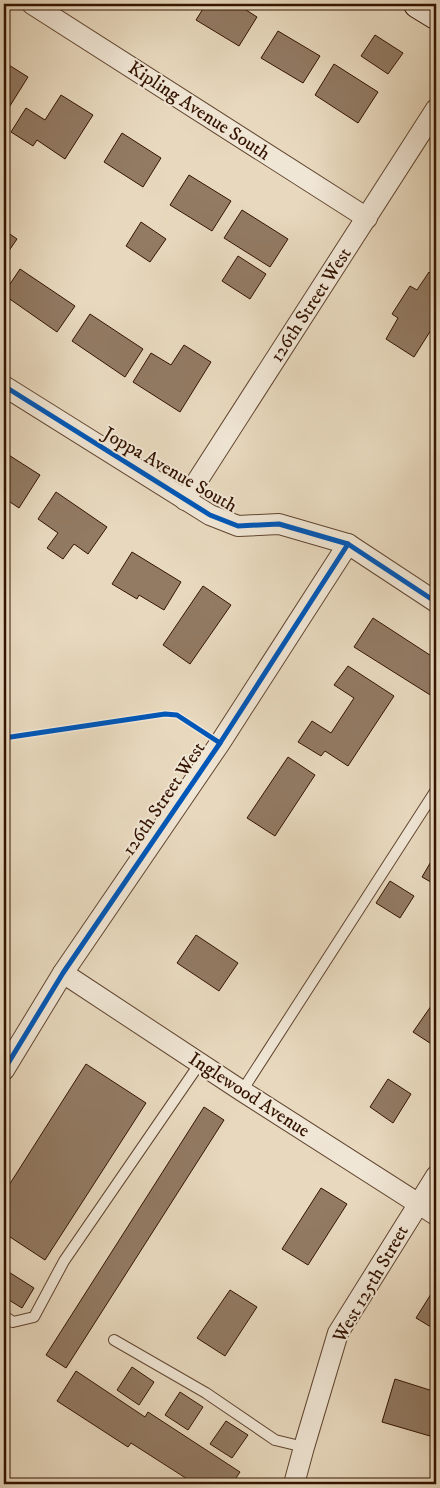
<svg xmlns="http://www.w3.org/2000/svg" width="440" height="1488" viewBox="0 0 440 1488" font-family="'IM FELL DW Pica',serif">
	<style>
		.building { fill: #927a63; stroke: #341401 }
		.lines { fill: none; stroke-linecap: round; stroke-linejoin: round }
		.lane-casing { stroke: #614530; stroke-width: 12 }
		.street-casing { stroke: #614530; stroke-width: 22 }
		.secondary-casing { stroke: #341401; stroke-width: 30 }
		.lane { stroke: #f0e6d5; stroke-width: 10 }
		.street { stroke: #f0e6d5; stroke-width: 20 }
		.secondary { stroke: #f0e6d5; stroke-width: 28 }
		.cycleway-casing { stroke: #f0e6d5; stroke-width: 8 }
		.cycleway { stroke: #0057b8; stroke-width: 5 }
		.labels { text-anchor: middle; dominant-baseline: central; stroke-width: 4; stroke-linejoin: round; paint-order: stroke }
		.street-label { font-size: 19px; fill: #341401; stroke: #f0e6d5 }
	</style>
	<rect width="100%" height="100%" fill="#e8d9be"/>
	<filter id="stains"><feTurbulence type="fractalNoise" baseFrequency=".004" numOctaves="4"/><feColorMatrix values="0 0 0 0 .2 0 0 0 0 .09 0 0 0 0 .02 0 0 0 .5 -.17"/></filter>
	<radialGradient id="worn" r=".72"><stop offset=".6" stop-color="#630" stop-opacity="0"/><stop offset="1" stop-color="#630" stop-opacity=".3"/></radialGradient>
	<g class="building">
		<polygon points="206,4 245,4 243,8 257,17 239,46 196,20"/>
		<polygon points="278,31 320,56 303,83 261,58"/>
		<polygon points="375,35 403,53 388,74 361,56"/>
		<polygon points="4,62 28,77 8,109 4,107"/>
		<polygon points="334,64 378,92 358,123 315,95"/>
		<polygon points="61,95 93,115 65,159 37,140 33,146 11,132 26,108 45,120"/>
		<polygon points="122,133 161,158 143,187 104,162"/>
		<polygon points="189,175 231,201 212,231 170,205"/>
		<polygon points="242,210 288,239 270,267 224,238"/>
		<polygon points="141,222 166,239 150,262 126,246"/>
		<polygon points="4,230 17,239 4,258"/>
		<polygon points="238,256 266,274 250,299 222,281"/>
		<polygon points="20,269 75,306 57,332 4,295 4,293"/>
		<polygon points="429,272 436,277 436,322 414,357 386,339 398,318 392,314 410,286 417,290"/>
		<polygon points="90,314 143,349 125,377 72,341"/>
		<polygon points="184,345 211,362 180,412 133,382 151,353 171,365"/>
		<polygon points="4,452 40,475 19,508 4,498"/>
		<polygon points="56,492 107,527 88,554 74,544 63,559 47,548 58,533 38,519"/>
		<polygon points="132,552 181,582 164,610 139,595 137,599 112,584"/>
		<polygon points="203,586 231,605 190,664 163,645"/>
		<polygon points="373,618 436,659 436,695 435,698 354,647"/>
		<polygon points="348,666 394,696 348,766 325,751 321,756 298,742 312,721 331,733 354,698 334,685"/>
		<polygon points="288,757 315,775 275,836 247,818"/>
		<polygon points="436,853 436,885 422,877"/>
		<polygon points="390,881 414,896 400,918 376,903"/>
		<polygon points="196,935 238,963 219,991 177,963"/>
		<polygon points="436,999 436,1047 413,1032"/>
		<polygon points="86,1064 146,1103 45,1260 4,1233 4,1193"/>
		<polygon points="388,1079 411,1094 393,1123 370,1107"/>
		<polygon points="204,1107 224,1120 66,1368 46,1355"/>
		<polygon points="321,1188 347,1204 308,1265 282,1249"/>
		<polygon points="4,1269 34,1288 22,1308 4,1297"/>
		<polygon points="436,1286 436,1330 416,1318"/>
		<polygon points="230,1290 257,1307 225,1356 197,1338"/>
		<polygon points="132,1367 154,1382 139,1405 117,1390"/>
		<polygon points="76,1371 145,1417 148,1412 240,1472 232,1484 195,1484 131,1443 128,1447 57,1401"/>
		<polygon points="395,1379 436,1392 436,1416 430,1436 382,1422"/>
		<polygon points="180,1392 203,1407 188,1430 165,1415"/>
		<polygon points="226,1421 248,1435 232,1458 210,1444"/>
	</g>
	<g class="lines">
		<g class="lane-casing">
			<g id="lane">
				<polyline points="242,1091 436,790"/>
				<polyline points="4,1316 13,1322 34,1317 64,1261 200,1063"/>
				<polyline points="114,1340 206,1393 275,1440 304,1447"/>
			</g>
		</g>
		<g class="street-casing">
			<g id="street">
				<polyline points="32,4 367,218"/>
				<polyline points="4,386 210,515 238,526 279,524 348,544 436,602"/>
				<polyline points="185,500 436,109"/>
				<polyline points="63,973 242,1091 436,1215"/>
				<polyline points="4,1070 63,973 220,743 348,544"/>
				<polyline points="294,1484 304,1447 338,1333 436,1176"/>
			</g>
		</g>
		<g class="secondary-casing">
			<polyline id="secondary" points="418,4 436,15"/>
		</g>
		<use href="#lane" class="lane"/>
		<use href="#street" class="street"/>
		<use href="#secondary" class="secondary"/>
		<g class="cycleway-casing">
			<g id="cycleway">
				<polyline points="4,386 210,515 238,526 279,524 348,544 436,602"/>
				<polyline points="4,738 165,714 177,715 220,743"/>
				<polyline points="4,1070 63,973 220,743 348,544"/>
			</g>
		</g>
		<use href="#cycleway" class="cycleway"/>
	</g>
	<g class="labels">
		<g class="street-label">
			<text transform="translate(199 111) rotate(33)">Kipling Avenue South</text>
			<text transform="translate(311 305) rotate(-57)">126th Street West</text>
			<text transform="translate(170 470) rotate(30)">Joppa Avenue South</text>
			<text transform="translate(164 799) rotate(-56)">126th Street West</text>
			<text transform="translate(249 1095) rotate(33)">Inglewood Avenue</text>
			<text transform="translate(371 1284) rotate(-60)">West 125th Street</text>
		</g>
	</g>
	<rect width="440" height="1488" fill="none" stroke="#e8d9be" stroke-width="20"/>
	<rect x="5" y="5" width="430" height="1478" fill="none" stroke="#341401" stroke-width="2.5"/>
	<rect x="10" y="10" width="420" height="1468" fill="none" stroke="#341401"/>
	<rect width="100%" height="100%" filter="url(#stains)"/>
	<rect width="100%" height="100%" fill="url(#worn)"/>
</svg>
